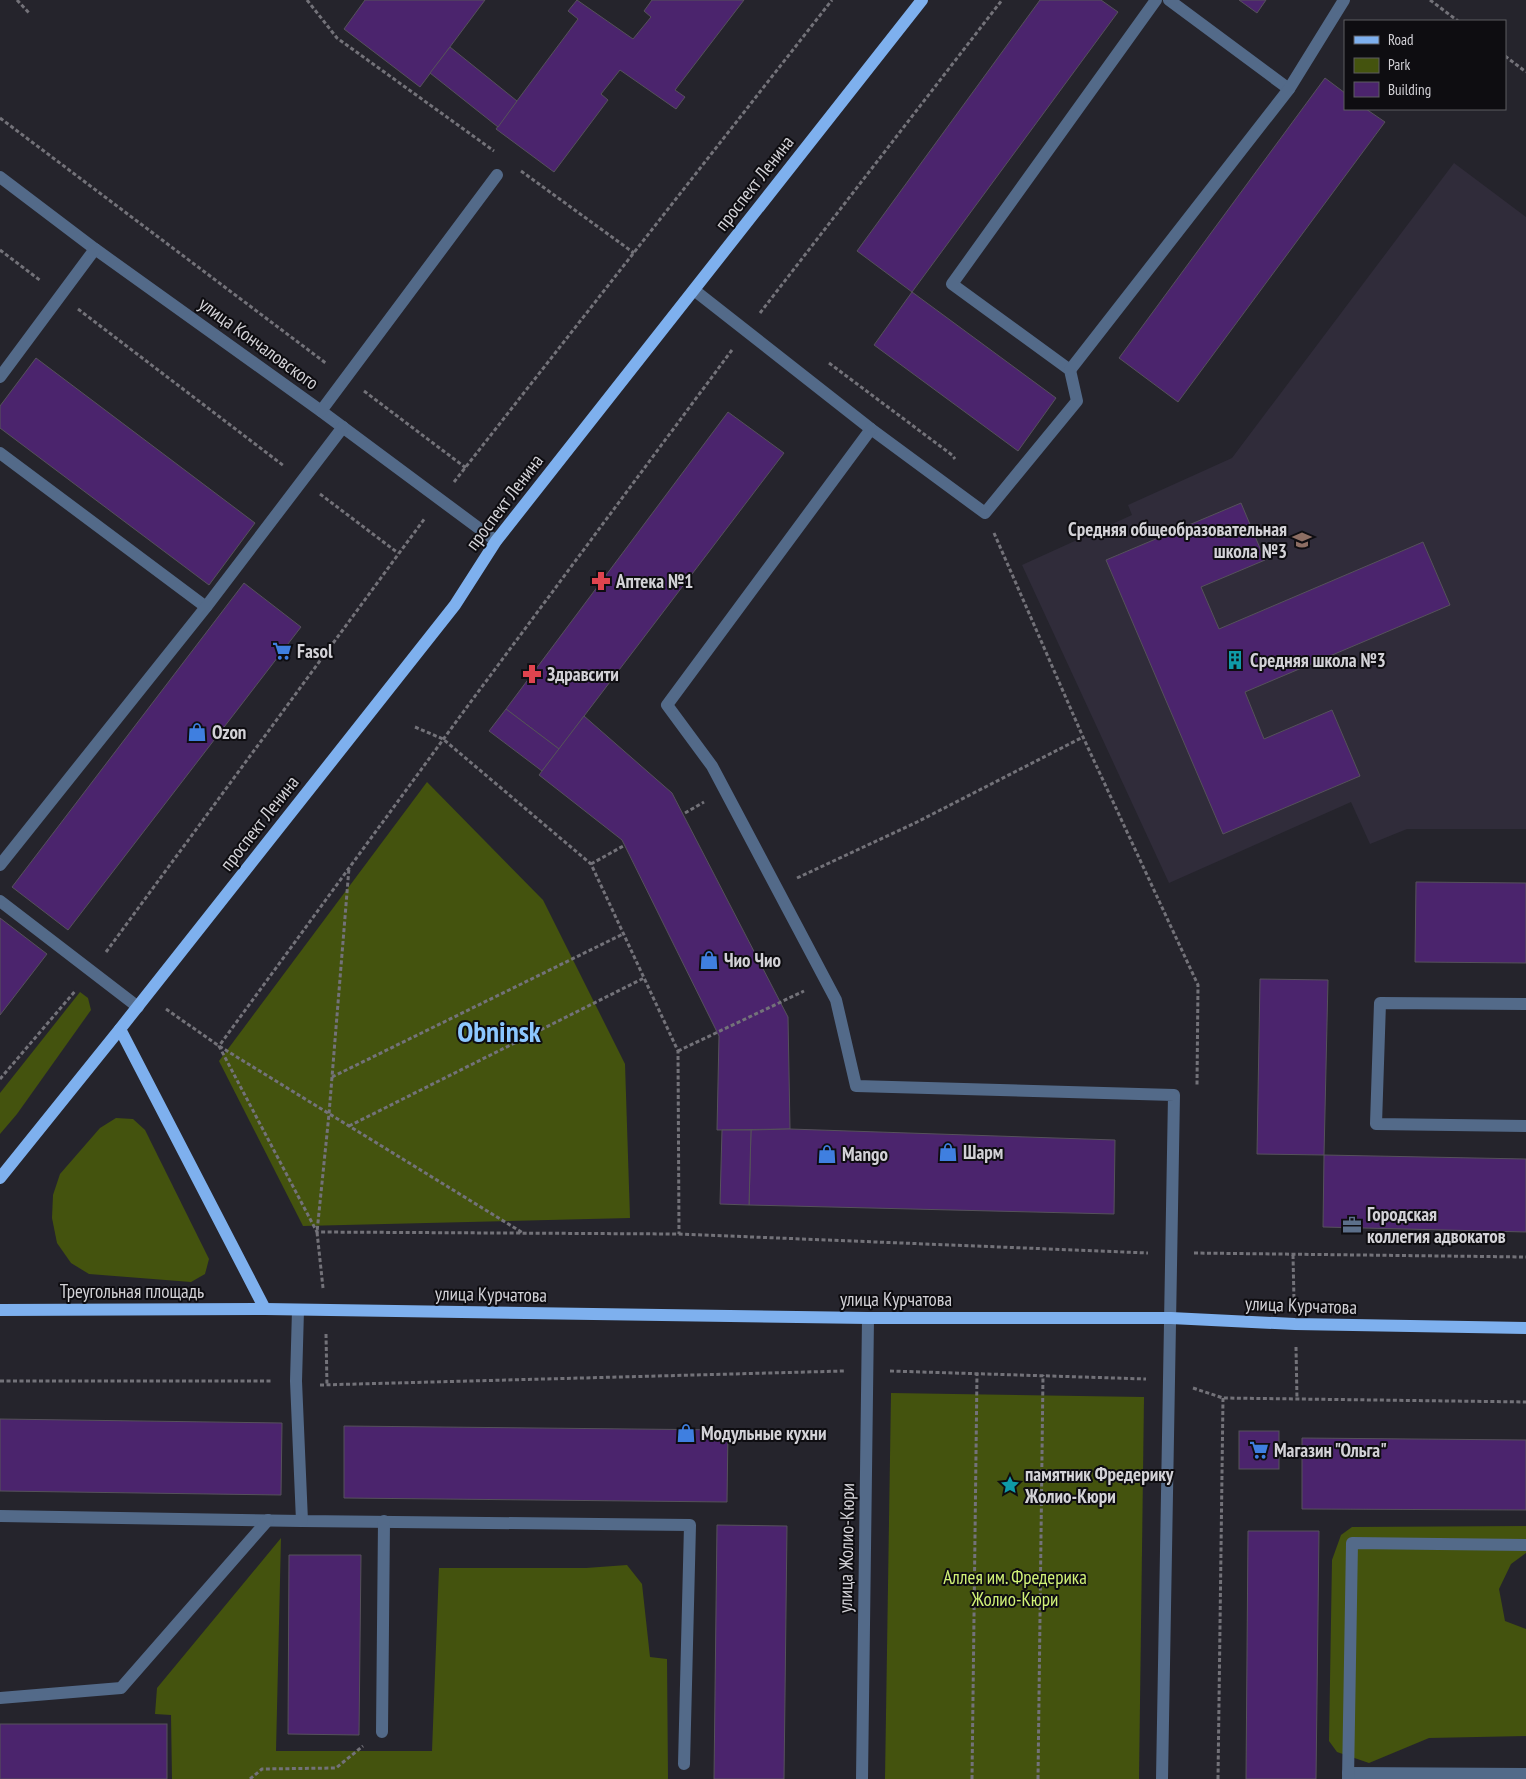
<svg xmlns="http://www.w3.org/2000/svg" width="1526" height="1779" viewBox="0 0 1526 1779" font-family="'PT Sans Narrow',sans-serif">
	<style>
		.built { fill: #302c3a }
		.green { fill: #44530e }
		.building { fill: #4b246d; stroke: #56525b }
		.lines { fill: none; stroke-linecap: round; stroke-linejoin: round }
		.path { stroke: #737279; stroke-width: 3; stroke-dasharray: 4 2.5; stroke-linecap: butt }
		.minor { stroke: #536a89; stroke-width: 12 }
		.major { stroke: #7eb0ee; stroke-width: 12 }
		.labels { text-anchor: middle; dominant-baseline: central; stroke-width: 4; stroke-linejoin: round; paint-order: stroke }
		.street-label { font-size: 19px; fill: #d3d2d7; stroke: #0e0d11 }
		.poi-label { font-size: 19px; font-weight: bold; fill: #d3d2d7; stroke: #0e0d11; text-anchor: start }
		.park-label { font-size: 19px; fill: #d1f277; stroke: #0e0d11 }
		.town-label { font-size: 29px; font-weight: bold; fill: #8cc7ff; stroke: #0e0d11 }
	</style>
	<rect width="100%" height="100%" fill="#25242c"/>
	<polygon class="built" points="1454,163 1526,217 1526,829 1407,829 1370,844 1351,802 1169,883 1022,565 1132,515 1128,505 1232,458"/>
	<g class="green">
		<polygon points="427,782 543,900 625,1064 630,1218 303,1226 219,1061"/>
		<polygon points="80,992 88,998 91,1010 17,1114 0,1134 0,1093"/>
		<polygon points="116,1118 133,1119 145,1130 209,1259 205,1274 191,1282 89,1274 71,1263 57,1243 52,1218 53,1195 60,1174 100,1128"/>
		<polygon points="891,1393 1144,1397 1139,1779 885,1779"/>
		<polygon points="1526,1526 1526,1553 1511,1564 1499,1589 1505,1621 1526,1629 1526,1736 1429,1738 1369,1763 1337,1752 1329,1741 1332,1560 1341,1535 1352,1527"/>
		<polygon points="281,1538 276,1751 432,1751 439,1568 586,1568 627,1565 642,1584 650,1657 667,1659 668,1779 172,1779 171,1715 155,1714 157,1688"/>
	</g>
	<g class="building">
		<polygon points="365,0 485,0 420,87 344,29"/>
		<polygon points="577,0 633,39 651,17 644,11 652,0 744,0 675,90 685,97 676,109 620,70 601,94 608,100 554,172 496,129 578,19 568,11"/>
		<polygon points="1040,0 1101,0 1118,12 912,292 857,251"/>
		<polygon points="1239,0 1266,0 1257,13"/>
		<polygon points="450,47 517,101 498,127 430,73"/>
		<polygon points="1325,78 1345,93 1345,109 1366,109 1385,122 1178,402 1119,358"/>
		<polygon points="912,292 1056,398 1018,451 874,345"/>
		<polygon points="36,358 255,523 209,585 0,428 0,406"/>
		<polygon points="728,412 784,453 559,749 506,709"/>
		<polygon points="1241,503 1265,560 1201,587 1219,629 1423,542 1450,605 1245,692 1264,739 1332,710 1360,776 1223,834 1106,560"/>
		<polygon points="244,583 301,627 68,930 12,887"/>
		<polygon points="506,709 559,749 542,771 489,731"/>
		<polygon points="584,716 672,793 788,1017 790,1129 717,1130 719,1036 622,840 539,775"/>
		<polygon points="1416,882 1526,883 1526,963 1415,962"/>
		<polygon points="0,918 47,954 0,1015"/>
		<polygon points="1260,979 1328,980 1324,1155 1257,1154"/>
		<polygon points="790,1129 1115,1140 1114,1214 749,1205 751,1130"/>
		<polygon points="722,1130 751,1130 749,1205 720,1204"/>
		<polygon points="1324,1155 1526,1159 1526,1232 1323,1227"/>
		<polygon points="0,1419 282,1423 281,1495 0,1491"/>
		<polygon points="344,1426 728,1430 727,1502 344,1498"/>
		<rect x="1239" y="1431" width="40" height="38"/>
		<polygon points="1302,1438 1526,1440 1526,1510 1302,1509"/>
		<polygon points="717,1525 787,1526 784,1779 714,1779"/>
		<polygon points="1248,1531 1319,1531 1316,1779 1246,1779"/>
		<polygon points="289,1555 361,1555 359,1735 288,1734"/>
		<rect x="0" y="1724" width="167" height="55"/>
	</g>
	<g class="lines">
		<g class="path">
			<polyline points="17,0 30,14"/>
			<polyline points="307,0 337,38 494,151"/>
			<polyline points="1430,0 1458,21"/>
			<polyline points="1505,56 1526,72"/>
			<polyline points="0,118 327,364"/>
			<polyline points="521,171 634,253"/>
			<polyline points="0,250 41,281"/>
			<polyline points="78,309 284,466"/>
			<polyline points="760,313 1002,0"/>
			<polyline points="732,350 461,715 219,1046 317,1232 679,1234 1148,1253"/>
			<polyline points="829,363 952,455 955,459"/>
			<polyline points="364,391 466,468"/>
			<polyline points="454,482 832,0"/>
			<polyline points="320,494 398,553"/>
			<polyline points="994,533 1083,737 1198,985 1197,1085"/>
			<polyline points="415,727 443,739 591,864 678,1051 679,1234"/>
			<polyline points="685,813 704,802"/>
			<polyline points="591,864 625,845"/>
			<polyline points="797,878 917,822 1083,737"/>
			<polyline points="106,952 425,518"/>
			<polyline points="166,1009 219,1046 523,1233"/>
			<polyline points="678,1051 804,991"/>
			<polyline points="332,1077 623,934"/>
			<polyline points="0,1079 76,990"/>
			<polyline points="349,1126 644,978"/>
			<polyline points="1194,1253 1526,1257"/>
			<polyline points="1293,1255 1294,1301"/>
			<polyline points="323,1288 317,1232 329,1114 349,868"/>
			<polyline points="326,1334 327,1386"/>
			<polyline points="1296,1347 1297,1399"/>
			<polyline points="890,1371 1146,1379"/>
			<polyline points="0,1381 272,1381"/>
			<polyline points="320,1385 844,1371"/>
			<polyline points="1193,1388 1223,1398 1526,1402"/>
			<polyline points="250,1779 262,1769 336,1768 363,1746"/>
			<polyline points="972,1779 977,1373"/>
			<polyline points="1038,1779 1043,1375"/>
			<polyline points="1218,1779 1223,1398"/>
		</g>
		<g class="minor">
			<polyline points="1169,0 1289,89"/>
			<polyline points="0,177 95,249 321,411 496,541"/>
			<polyline points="694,290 871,429 985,513 1077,401 1070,370 952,284 1156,0"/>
			<polyline points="1070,370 1289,89 1344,0"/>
			<polyline points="0,377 95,249"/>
			<polyline points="321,411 497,175"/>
			<polyline points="871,429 667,705 712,766 836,1000 856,1086 1174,1095 1162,1779"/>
			<polyline points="0,453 206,607"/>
			<polyline points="0,865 206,607 343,427"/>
			<polyline points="0,901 138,1007"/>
			<polyline points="1526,1004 1380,1003 1376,1124 1526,1126"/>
			<polyline points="298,1310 296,1381 302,1521 690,1525 684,1764"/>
			<polyline points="0,1516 302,1521"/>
			<polyline points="0,1698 121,1688 268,1520"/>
			<polyline points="382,1732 384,1521"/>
			<polyline points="1348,1773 1526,1774"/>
			<polyline points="862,1779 868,1318"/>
			<polyline points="1348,1779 1352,1543 1526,1545"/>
		</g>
		<g class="major">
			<polyline points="120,1029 265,1309"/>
			<polyline points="0,1178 120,1029 455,605 496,541 922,0"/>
			<polyline points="0,1310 265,1309 868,1318 1171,1318 1295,1324 1526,1328"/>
		</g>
	</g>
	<defs>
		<g id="school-bare" transform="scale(1.5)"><path d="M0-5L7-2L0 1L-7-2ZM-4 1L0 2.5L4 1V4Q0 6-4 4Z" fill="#8d6e63" stroke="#0e0d11" stroke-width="2.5" paint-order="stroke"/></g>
		<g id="pharmacy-bare" transform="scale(1.5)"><path d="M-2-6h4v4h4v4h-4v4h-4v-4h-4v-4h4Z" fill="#e0444e" stroke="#0e0d11" stroke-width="2.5" paint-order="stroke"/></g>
		<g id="supermarket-bare" transform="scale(1.5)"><path d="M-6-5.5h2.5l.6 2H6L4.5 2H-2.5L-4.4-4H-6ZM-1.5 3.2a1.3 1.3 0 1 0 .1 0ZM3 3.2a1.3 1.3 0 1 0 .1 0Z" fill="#3f7fe0" stroke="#0e0d11" stroke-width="2.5" paint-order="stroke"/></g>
		<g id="building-bare" transform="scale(1.5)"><path d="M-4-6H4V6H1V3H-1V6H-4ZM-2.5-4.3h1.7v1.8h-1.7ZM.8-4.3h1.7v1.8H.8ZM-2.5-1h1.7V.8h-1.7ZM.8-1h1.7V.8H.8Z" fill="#0f9aa8" stroke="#0e0d11" stroke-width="2.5" paint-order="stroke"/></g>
		<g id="shop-bare" transform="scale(1.5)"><path d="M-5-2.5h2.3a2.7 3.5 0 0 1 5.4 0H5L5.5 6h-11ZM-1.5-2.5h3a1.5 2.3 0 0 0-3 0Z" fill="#3f7fe0" stroke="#0e0d11" stroke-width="2.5" paint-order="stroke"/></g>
		<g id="office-bare" transform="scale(1.5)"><path d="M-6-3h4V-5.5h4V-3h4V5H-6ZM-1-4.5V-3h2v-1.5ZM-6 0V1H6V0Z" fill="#5c6f8a" stroke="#0e0d11" stroke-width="2.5" paint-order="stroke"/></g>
		<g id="sight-bare" transform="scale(1.5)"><path d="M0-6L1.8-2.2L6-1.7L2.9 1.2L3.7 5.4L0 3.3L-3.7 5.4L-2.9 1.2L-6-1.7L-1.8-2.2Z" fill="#0f9aa8" stroke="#0e0d11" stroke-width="2.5" paint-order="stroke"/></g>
	</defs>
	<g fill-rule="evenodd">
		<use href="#school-bare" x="1302" y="540"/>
		<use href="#pharmacy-bare" x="601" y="581"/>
		<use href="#supermarket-bare" x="282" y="651"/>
		<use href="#building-bare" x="1235" y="660"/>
		<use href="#pharmacy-bare" x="532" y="674"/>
		<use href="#shop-bare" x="197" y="732"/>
		<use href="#shop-bare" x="709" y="960"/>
		<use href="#shop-bare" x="948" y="1152"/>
		<use href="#shop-bare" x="827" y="1154"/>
		<use href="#office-bare" x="1352" y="1225"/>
		<use href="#shop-bare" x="686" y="1433"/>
		<use href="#supermarket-bare" x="1259" y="1450"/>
		<use href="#sight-bare" x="1010" y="1485"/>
	</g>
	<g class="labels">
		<g class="street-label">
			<text transform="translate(754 183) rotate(-52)">проспект Ленина</text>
			<text transform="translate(259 343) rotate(36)">улица Кончаловского</text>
			<text transform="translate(504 502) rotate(-53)">проспект Ленина</text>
			<text transform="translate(259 823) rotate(-52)">проспект Ленина</text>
			<text x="132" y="1291">Треугольная площадь</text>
			<text transform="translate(491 1294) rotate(1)">улица Курчатова</text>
			<text x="896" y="1299">улица Курчатова</text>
			<text transform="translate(1301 1305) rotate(2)">улица Курчатова</text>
			<text transform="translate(846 1548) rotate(-89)">улица Жолио-Кюри</text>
		</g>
		<g class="poi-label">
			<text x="1287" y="529" text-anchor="end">Средняя общеобразовательная<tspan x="1287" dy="22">школа №3</tspan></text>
			<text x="616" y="581">Аптека №1</text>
			<text x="297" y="651">Fasol</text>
			<text x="1250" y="660">Средняя школа №3</text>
			<text x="547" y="674">Здравсити</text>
			<text x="212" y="732">Ozon</text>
			<text x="724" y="960">Чио Чио</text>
			<text x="963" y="1152">Шарм</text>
			<text x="842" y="1154">Mango</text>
			<text x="1367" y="1214">Городская<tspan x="1367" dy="22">коллегия адвокатов</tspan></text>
			<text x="701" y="1433">Модульные кухни</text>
			<text x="1274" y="1450">Магазин "Ольга"</text>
			<text x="1025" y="1474">памятник Фредерику<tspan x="1025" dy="22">Жолио-Кюри</tspan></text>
		</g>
		<g class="park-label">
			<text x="1015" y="1577">Аллея им. Фредерика<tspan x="1015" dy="22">Жолио-Кюри</tspan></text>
		</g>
		<g class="town-label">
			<text x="499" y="1031">Obninsk</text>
		</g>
	</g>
	<rect x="1344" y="20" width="162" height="90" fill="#0e0d11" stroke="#5d5c60"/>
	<rect x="1354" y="36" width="25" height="8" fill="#7eb0ee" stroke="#5d5c60"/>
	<text x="1388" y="45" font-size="15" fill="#d3d2d7">Road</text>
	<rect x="1354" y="58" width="25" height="15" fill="#44530e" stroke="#5d5c60"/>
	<text x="1388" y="70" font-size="15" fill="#d3d2d7">Park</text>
	<rect x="1354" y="82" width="25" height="15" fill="#4b246d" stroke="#5d5c60"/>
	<text x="1388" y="95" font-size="15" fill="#d3d2d7">Building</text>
</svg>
